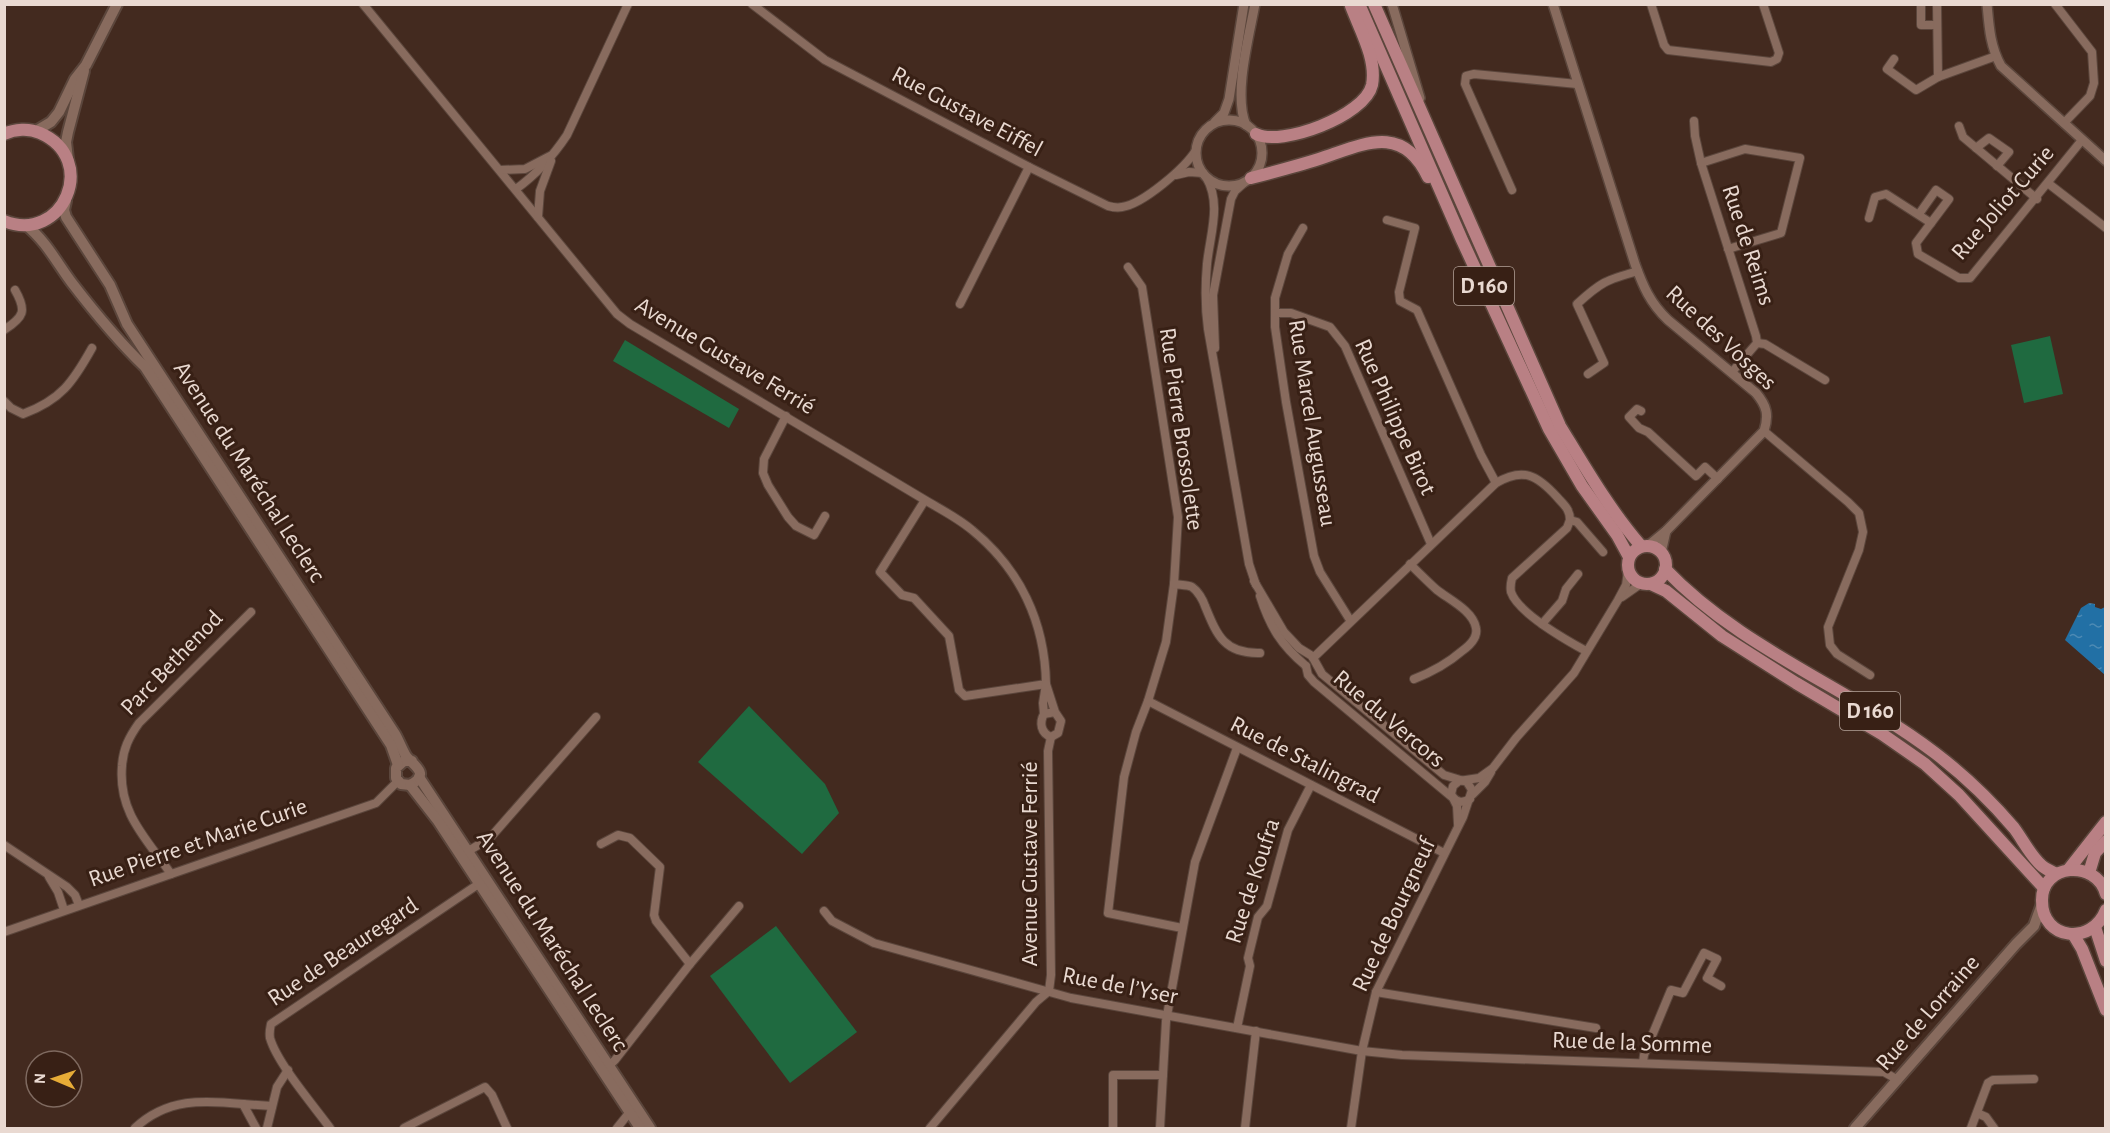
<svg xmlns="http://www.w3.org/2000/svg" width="2110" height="1133" viewBox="0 0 2110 1133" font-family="'Alegreya Sans',sans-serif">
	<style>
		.pitch { fill: #1f6a40 }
		.water { fill: url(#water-ripples) }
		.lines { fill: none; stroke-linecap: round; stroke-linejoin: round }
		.minor-casing { stroke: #5b463c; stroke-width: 10 }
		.tertiary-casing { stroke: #5b463c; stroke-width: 12 }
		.secondary-casing { stroke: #5b463c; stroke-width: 14 }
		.primary-casing { stroke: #5b463c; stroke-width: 15 }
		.minor { stroke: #886b5e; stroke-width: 8 }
		.tertiary { stroke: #886b5e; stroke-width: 9 }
		.secondary { stroke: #886b5e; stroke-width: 10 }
		.primary { stroke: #b98084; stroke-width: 12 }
		.labels { text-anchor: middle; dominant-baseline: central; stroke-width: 6; stroke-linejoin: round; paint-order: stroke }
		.shield { fill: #382015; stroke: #b4a299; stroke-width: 1.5 }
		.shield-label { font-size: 22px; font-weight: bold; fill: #e9d9d1 }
		.street-label { font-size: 24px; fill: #e9d9d1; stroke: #382015 }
	</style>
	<defs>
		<pattern id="water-ripples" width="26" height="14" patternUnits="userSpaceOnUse" patternTransform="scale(1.5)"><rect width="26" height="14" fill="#2270a5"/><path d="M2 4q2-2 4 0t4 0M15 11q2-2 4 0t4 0" fill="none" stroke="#4d8ab4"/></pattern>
	</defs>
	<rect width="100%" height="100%" fill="#432a1f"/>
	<g class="pitch">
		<polygon points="2050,336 2063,394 2024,403 2011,345"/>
		<polygon points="625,340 739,409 729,428 613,361"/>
		<polygon points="749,706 825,784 839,813 802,854 698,762"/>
		<polygon points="776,926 857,1032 790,1083 710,976"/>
	</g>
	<polygon class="water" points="2089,603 2095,604 2095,607 2101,609 2105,607 2105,675 2065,640 2081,608"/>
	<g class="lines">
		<g class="minor-casing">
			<g id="minor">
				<path d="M363,4L617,314L630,324L925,500C940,509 958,518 972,530C1020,569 1045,622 1046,684L965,696L959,690L949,636L914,598L902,595L880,572L925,500"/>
				<path d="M752,4L825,60L1029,167L1108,206C1112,207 1117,208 1122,207C1143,204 1185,168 1196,150"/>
				<polyline points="1651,4 1664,45 1668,50 1771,62 1777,59 1779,53 1763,4"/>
				<polyline points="1921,4 1921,25 1937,25"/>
				<polyline points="1937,4 1938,77"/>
				<polyline points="2055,4 2092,52 2094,83 2090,96 2064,123"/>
				<polyline points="1894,59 1887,69 1916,90 1938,77 1996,56"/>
				<polyline points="1694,121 1695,136 1701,163 1756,336 1757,343 1732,372"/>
				<polyline points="1959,126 1963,137 2037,199"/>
				<polyline points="1976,148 1989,138 2009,152 1997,166"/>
				<polyline points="1701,163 1745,149 1800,158 1781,233 1728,249"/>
				<polyline points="500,170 525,169 550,156"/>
				<polyline points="1176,175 1189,172 1203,173"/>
				<path d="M1206,177C1222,204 1210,234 1207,264C1205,286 1205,307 1208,329L1249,564L1256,585"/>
				<polyline points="2049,184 2106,228"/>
				<path d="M516,189C537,174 553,156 567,135L628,4"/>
				<polyline points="1512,190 1465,84 1466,76 1474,74 1577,84"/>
				<polyline points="1919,214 1936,190 1949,199 1916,243 1918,254 1959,278 1970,278 2082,140"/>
				<polyline points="538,217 540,191 551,161"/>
				<polyline points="1869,218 1875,197 1886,194 1931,223"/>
				<polyline points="1387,220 1415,228 1399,292 1400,301 1417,310 1481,455 1496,483"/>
				<polyline points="1303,228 1288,254 1275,298 1275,327 1286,402 1314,556 1320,572 1350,620"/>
				<polyline points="1128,267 1142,287 1178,517 1174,584 1166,642 1148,701 1136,732 1124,777 1108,913 1182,928"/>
				<polyline points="960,304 1029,167"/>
				<polyline points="1275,313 1291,313 1330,327 1345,346 1431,544"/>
				<path d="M4,330C24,317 27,311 15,290"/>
				<polyline points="1757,343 1765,344 1825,380"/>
				<polyline points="1215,348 1213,295 1231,199 1235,191 1244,183"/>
				<path d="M1588,374L1604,363L1577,304C1601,282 1606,280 1638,271"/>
				<path d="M4,401L11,408L23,414C61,400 73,382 92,348"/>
				<polyline points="1641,411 1637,409 1629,417 1639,428 1648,432 1696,476 1705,467 1718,479"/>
				<polyline points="786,416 764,459 763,473 768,485 788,517 796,526 814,535 825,516"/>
				<polyline points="1764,431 1848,502 1859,513 1863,532 1859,550 1828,627 1830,645 1837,654 1870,675"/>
				<path d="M1570,520L1567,528L1512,578C1511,582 1510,587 1511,592C1518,613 1566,640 1586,651"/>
				<polyline points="1570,520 1577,522 1603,552"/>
				<path d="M1410,564C1419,573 1428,582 1437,590C1450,600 1473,611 1476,628C1478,638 1469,646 1462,651C1447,664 1432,672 1414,679"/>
				<polyline points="1254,581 1284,632 1299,648 1312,656 1322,674 1444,775 1467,782 1472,790 1463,817 1376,992 1362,1051 1351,1128"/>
				<path d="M1174,584C1179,585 1188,585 1192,587C1198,591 1203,600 1205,606C1217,635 1224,654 1260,653"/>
				<path d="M1260,596C1270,627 1281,645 1306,666"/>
				<polyline points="1622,597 1642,583"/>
				<polyline points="1542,624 1562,601 1566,589 1578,574"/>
				<path d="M1313,658L1496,483C1523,467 1537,475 1557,497C1564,505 1570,509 1570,520"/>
				<polyline points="1306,666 1308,675 1314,682 1453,798 1457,806 1458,824"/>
				<polyline points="1148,701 1444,853"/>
				<path d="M1044,714L1043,703L1046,684L1055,712L1061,721L1058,733L1051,737C1041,733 1039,723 1044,714L1055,712"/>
				<polyline points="1472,795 1485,782 1491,772"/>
				<path d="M1470,799C1462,804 1455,802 1451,794L1453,786L1459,781L1479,778L1493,768L1516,738L1574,673L1618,600L1626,585L1628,571"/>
				<polyline points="601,844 618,835 630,838 660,867 654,915 656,921 690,964"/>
				<polyline points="4,845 67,887 75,895 79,905"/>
				<polyline points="465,853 490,838 596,717"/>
				<path d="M171,874C146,838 118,813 122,766C123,749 129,737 139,723L251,612"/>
				<polyline points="49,877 58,892 64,910"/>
				<polyline points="824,911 832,921 874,943 1071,998 1362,1051 1402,1055 1884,1072 1898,1080"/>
				<polyline points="4,932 376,803 398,781"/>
				<polyline points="1049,991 1051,975 1048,751 1051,737"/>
				<polyline points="1376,992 1596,1028"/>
				<polyline points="1237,1028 1250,966 1248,958 1258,917 1267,906 1288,830 1311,785"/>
				<polyline points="1643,1062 1644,1055 1671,990 1683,993 1704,953 1717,959 1707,978 1721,986"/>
				<polyline points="606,1069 615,1060 690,964 739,906"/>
				<polyline points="1977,1113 1986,1117 1994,1128"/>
				<path d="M135,1128C167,1098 203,1100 243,1104"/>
				<polyline points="256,1128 243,1104 272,1106"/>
				<polyline points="267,1128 277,1087 288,1070"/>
				<path d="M330,1128C314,1106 277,1063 270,1038C269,1032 270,1029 271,1024L483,881"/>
				<polyline points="404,1128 485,1087 492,1095 507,1128"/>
				<polyline points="617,1128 629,1113 635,1114"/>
				<polyline points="930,1128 1036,1002 1049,991"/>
				<polyline points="1113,1128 1113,1075 1163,1075"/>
				<polyline points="1160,1128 1166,1021 1195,862 1237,748"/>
				<polyline points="1245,1128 1256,1031"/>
				<polyline points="1971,1128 1988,1083 1993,1080 2034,1079"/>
			</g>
		</g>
		<g class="tertiary-casing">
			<g id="tertiary">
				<polyline points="1392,4 1420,98"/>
				<path d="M1553,4L1635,264C1643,286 1650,303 1668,320L1756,393C1767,406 1769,415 1764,431L1666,531L1649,545"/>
				<path d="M1987,4C1989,26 1990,46 2001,66L2106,161"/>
				<circle cx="1229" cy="153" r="33"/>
				<polyline points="1215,122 1224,113 1229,99 1244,4"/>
				<path d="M1246,125C1233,95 1249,37 1255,4"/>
				<polyline points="1661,553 1666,531"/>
			</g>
		</g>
		<g class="secondary-casing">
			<g id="secondary">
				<polyline points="36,131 51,122 59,112 75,79 86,65 117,4"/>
				<polyline points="68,159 66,142 68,132 84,71"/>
				<path d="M66,201L64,210L66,217L110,285L127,324L395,734C399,741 402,749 406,756C414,766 431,774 410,785L401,784L396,778V768L404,761H412"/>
				<path d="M26,225C46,241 57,263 72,283C95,313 118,341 145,367L391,745L398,765"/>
				<polyline points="419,777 650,1128"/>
				<polyline points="410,785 438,821 640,1128"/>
				<polyline points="1855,1128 2016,944 2034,926 2042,904"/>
			</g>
		</g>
		<g class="primary-casing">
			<g id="primary">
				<polyline points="1359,4 1462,240 1549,429 1582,486 1617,535 1629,557"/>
				<path d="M1374,4L1560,426C1585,467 1609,509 1641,546"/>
				<path d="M4,134C15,129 29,128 40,133C100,159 63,245 4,221"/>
				<path d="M1256,134C1281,147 1365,116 1372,85C1377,59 1360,30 1351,6"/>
				<path d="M1251,178C1274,172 1297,166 1319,159C1362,145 1402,122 1428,177"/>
				<circle cx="1647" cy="565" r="19"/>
				<path d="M1665,569C1741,649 1848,687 1935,753C1964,775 1991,801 2014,828C2023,840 2030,855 2041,865C2045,869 2051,871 2056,874"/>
				<polyline points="1651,584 1666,591 1722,636 1796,683 1882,734 1925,764 1959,795 2044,888"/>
				<polyline points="2069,869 2106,822"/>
				<polyline points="2089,873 2095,853 2106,841"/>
				<path d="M2106,894C2096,859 2041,863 2042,901C2042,940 2092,946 2106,910"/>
				<polyline points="2095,927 2106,961"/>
				<polyline points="2073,934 2082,949 2106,1010"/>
			</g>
		</g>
		<use href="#minor" class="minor"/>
		<use href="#tertiary" class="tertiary"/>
		<use href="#secondary" class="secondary"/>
		<use href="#primary" class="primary"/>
	</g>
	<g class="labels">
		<g class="shield">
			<rect x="1454" y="267" width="60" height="38" rx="4.5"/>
			<rect x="1840" y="692" width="60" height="38" rx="4.5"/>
		</g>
		<g class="shield-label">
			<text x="1484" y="286">D 160</text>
			<text x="1870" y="711">D 160</text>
		</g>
		<g class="street-label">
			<text transform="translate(967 112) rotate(28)">Rue Gustave Eiffel</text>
			<text transform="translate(2003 203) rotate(-49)">Rue Joliot Curie</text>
			<text transform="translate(1748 245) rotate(72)">Rue de Reims</text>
			<text transform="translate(1721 338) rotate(43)">Rue des Vosges</text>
			<text transform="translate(725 356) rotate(31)">Avenue Gustave Ferrié</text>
			<text transform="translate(1395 417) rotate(66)">Rue Philippe Birot</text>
			<text transform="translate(1312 423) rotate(81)">Rue Marcel Augusseau</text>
			<text transform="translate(1181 429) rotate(82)">Rue Pierre Brossolette</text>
			<text transform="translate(249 472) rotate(57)">Avenue du Maréchal Leclerc</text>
			<text transform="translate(172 663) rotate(-46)">Parc Bethenod</text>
			<text transform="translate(1389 719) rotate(40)">Rue du Vercors</text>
			<text transform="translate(1305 760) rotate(27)">Rue de Stalingrad</text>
			<text transform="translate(198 843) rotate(-19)">Rue Pierre et Marie Curie</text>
			<text transform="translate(1030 864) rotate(-90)">Avenue Gustave Ferrié</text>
			<text transform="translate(1253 881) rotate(-72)">Rue de Koufra</text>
			<text transform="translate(1394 915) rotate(-65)">Rue de Bourgneuf</text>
			<text transform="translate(552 941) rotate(57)">Avenue du Maréchal Leclerc</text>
			<text transform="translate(343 952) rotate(-34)">Rue de Beauregard</text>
			<text transform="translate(1120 986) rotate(11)">Rue de l’Yser</text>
			<text transform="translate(1928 1013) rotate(-49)">Rue de Lorraine</text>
			<text transform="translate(1632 1043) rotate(2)">Rue de la Somme</text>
		</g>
	</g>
	<rect width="2110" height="1133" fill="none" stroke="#e9d9d1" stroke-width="12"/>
	<g transform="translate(54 1079) rotate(272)"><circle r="28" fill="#382015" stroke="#7f6a60" stroke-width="1.5"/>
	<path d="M0-4.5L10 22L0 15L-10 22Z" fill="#e7ac37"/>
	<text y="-9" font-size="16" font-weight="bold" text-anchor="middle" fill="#e9d9d1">N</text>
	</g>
</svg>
